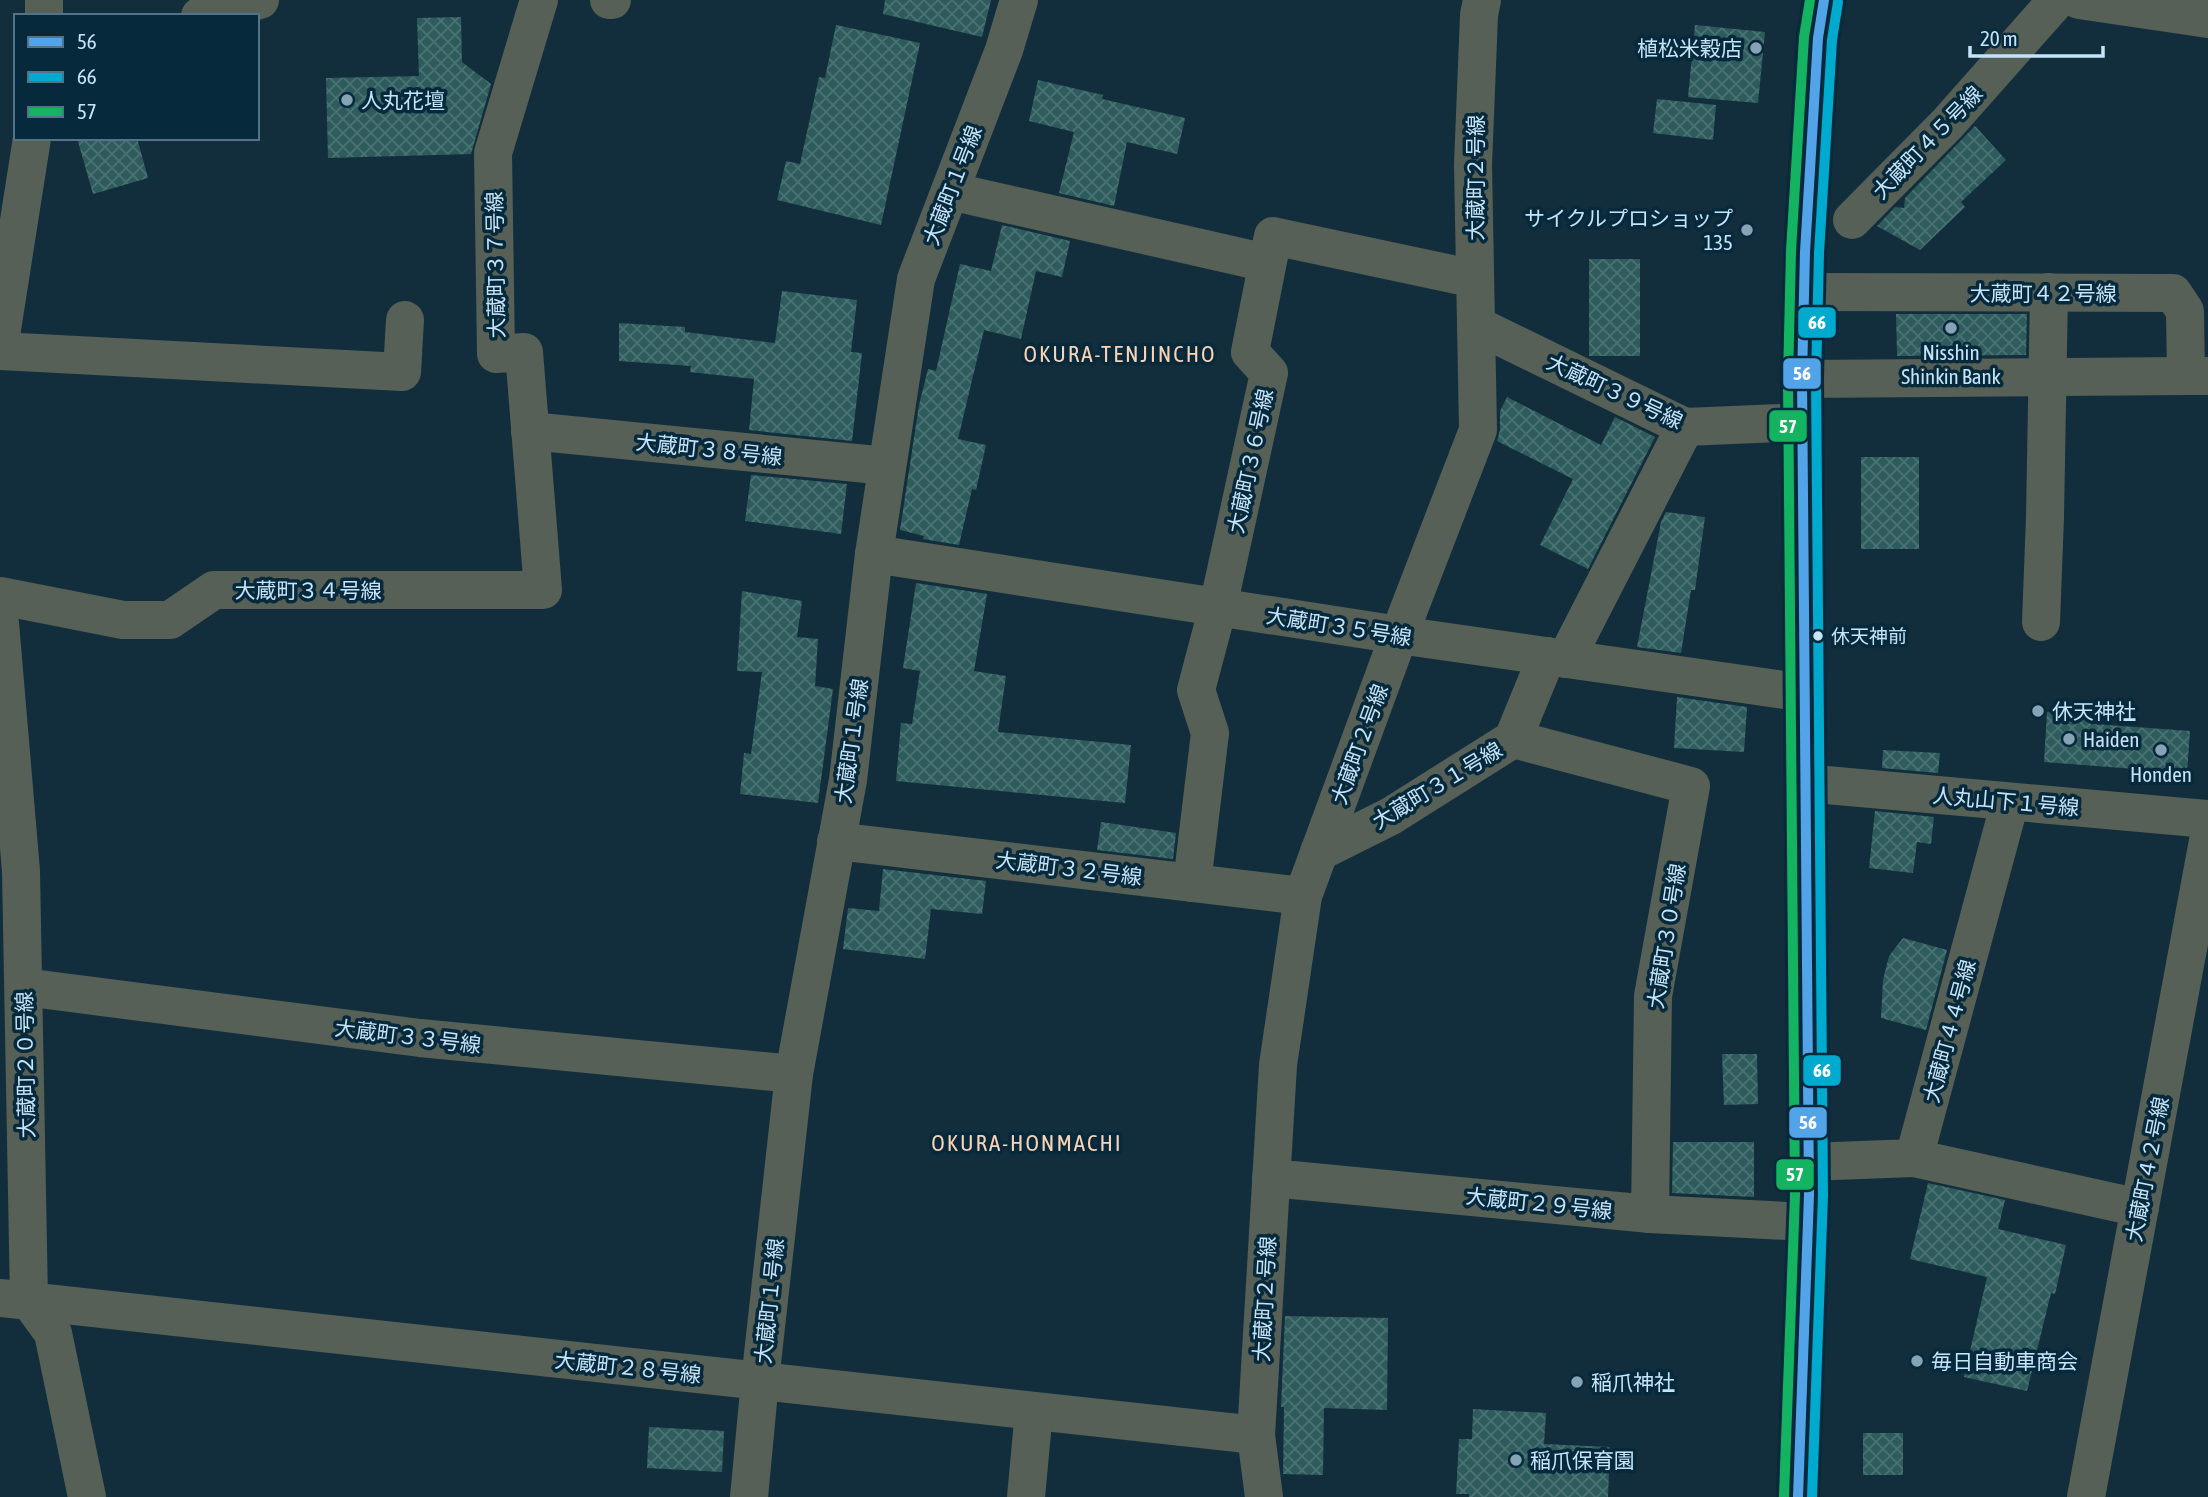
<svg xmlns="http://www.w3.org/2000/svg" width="2208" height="1497" viewBox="0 0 2208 1497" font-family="'Asap Condensed','Noto Sans JP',sans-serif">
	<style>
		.building { fill: url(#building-cross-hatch) }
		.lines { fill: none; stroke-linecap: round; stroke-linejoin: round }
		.minor { stroke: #566056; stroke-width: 38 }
		.highway { stroke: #585f48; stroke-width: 38 }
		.bus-1-casing { stroke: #07293c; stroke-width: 16 }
		.bus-2-casing { stroke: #07293c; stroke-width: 16 }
		.bus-3-casing { stroke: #07293c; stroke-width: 16 }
		.bus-1 { stroke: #53a3e8; stroke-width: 10 }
		.bus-2 { stroke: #00a9ce; stroke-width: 10 }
		.bus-3 { stroke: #13b361; stroke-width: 10 }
		.poi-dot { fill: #87a4b7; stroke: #07293c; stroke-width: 2.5 }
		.bus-dot { fill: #c6e4f9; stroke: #07293c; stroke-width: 2.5 }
		.labels { text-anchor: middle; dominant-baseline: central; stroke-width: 7; stroke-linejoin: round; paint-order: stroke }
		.bus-label { font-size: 19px; fill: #c6e4f9; stroke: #07293c; text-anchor: start }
		.poi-label { font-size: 21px; fill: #c6e4f9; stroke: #07293c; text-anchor: start }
		.street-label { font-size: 21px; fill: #c6e4f9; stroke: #07293c }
		.neighbourhood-label { font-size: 23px; letter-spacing: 2px; fill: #fad2b5; stroke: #07293c }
		.line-badge { stroke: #07293c; stroke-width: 2.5 }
		.badge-label { font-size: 19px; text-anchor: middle; font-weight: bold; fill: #fff }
	</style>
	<defs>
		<pattern id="building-cross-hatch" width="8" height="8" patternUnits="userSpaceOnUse" patternTransform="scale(1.75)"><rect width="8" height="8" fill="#2e5b5c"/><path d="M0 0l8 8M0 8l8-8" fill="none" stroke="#4b7274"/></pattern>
	</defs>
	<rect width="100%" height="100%" fill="#122e3c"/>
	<g class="building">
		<polygon points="885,0 991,0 982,37 883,14"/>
		<polygon points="461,17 462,62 491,84 471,154 328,158 326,78 419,76 417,18"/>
		<polygon points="836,25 920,43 881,225 777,200 786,161 800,164 819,77 825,78"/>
		<polygon points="1695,25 1765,32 1758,103 1688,97"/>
		<polygon points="1038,80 1103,95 1102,99 1185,118 1177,154 1127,142 1114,206 1059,193 1074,132 1029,121"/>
		<polygon points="1657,99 1716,105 1713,140 1653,133"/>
		<polygon points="1975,126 2006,160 1961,202 1965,207 1920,250 1877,226 1895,207 1904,208 1905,198"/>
		<polygon points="77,138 137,138 148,178 93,194"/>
		<polygon points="1002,225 1070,241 1062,277 1036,271 1021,339 984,330 958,439 986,445 976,490 972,489 959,545 923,539 924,536 900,530 919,405 928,369 936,371 960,264 991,271"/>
		<rect x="1589" y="259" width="51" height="97"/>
		<polygon points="782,291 857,300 851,352 862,353 852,441 749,430 754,379 690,372 691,366 619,361 619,323 685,327 685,332 775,343"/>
		<polygon points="1896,314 2027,314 2026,355 1897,356"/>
		<polygon points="1507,397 1601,445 1615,417 1655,437 1588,569 1540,545 1573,479 1497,441 1500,430 1500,411"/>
		<rect x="1861" y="457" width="58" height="92"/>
		<polygon points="751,475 847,484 841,534 745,521"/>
		<polygon points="1666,512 1705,517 1695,590 1691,590 1681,653 1637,647 1661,522"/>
		<polygon points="916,583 987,594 974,671 1006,676 998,732 1131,745 1125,803 896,781 901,723 912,724 920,671 903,668"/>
		<polygon points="742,591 802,601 797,637 818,639 815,686 833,689 818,803 740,794 744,753 751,754 762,672 737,671"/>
		<polygon points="1677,697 1747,707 1744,752 1674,748"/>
		<polygon points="2047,712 2095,716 2094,724 2190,731 2187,773 2044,762"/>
		<polygon points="1883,750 1940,753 1938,773 1882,768"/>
		<polygon points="1875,811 1934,817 1931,844 1917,842 1913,873 1869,868"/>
		<polygon points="1101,822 1176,833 1173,859 1097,850"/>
		<polygon points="883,869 986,881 982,914 931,909 925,959 843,949 848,908 879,911"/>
		<polygon points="1903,938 1947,950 1926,1030 1881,1018 1883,980 1889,956"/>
		<polygon points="1722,1054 1757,1054 1758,1104 1724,1105"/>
		<polygon points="1673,1142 1754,1142 1754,1197 1672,1193"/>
		<polygon points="1928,1183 2005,1200 1998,1229 2066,1245 2055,1294 2051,1293 2027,1391 1964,1377 1987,1277 1910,1259"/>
		<polygon points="1285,1316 1388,1318 1387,1410 1324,1408 1323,1475 1283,1474 1284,1407 1281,1407"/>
		<polygon points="1473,1409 1546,1413 1544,1444 1610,1447 1608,1497 1469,1497 1469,1494 1456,1494 1459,1439 1472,1439"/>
		<polygon points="649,1427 724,1431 722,1472 647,1468"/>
		<rect x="1863" y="1433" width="40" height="42"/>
	</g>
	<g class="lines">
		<g class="minor">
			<polyline points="609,0 612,0"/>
			<polyline points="2079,0 2208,19"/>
			<polyline points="44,16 44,0"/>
			<polyline points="200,16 260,0"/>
			<polyline points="950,191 1267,263"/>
			<polyline points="1852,220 1948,123 2057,0"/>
			<polyline points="1804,292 2173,293 2185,311 2186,376 2208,376"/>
			<polyline points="1476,325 1685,427 1803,422"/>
			<polyline points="0,342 32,138"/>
			<polyline points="0,351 402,372 405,320"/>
			<polyline points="1802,379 2186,376"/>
			<polyline points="530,431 887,466"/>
			<polyline points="874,554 1399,635 1805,693"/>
			<polyline points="0,596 123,620 170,620 214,590 543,590 524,352 496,354 493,153 539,0"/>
			<polyline points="2041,622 2045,517 2049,292"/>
			<polyline points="0,623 21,871 29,1300 53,1333 87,1497"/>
			<polyline points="1566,659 1685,427"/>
			<polyline points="1513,739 1691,786 1653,996 1650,1214"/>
			<polyline points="1804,783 2208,819"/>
			<polyline points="836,841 1303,896"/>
			<polyline points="1319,852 1391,816 1513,739 1547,656"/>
			<polyline points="1192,883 1210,733 1196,690 1218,607 1269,373 1250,352 1273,236 1475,279"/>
			<polyline points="24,987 420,1038 794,1074"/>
			<polyline points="1914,1158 2140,1208"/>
			<polyline points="1808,1162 1914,1158 2010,802"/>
			<polyline points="1271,1178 1650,1214 1807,1222"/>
			<polyline points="0,1298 1256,1435"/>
			<polyline points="749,1497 760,1381 794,1074 848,780 874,554 916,279 1004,50 1019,0"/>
			<polyline points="1026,1497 1034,1411"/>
			<polyline points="1264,1497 1256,1435 1278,1065 1303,896 1399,635 1478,430 1473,165 1479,15 1482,0"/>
			<polyline points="2086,1497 2208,841"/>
		</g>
		<polyline class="highway" points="1798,1497 1809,1195 1802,379 1805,252 1818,38 1824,0"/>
		<g class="bus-1-casing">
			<polyline id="bus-1" points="1798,1497 1809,1195 1802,379 1805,252 1818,38 1824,0"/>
		</g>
		<g class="bus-2-casing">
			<polyline id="bus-2" points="1812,1497 1823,1195 1816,379 1819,253 1832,40 1838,2"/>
		</g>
		<g class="bus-3-casing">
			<polyline id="bus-3" points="1784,1496 1795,1195 1788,379 1791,251 1804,37 1810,0"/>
		</g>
		<use href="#bus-1" class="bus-1"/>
		<use href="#bus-2" class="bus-2"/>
		<use href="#bus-3" class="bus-3"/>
	</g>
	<g class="poi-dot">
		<circle cx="1756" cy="48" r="7"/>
		<circle cx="347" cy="100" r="7"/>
		<circle cx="1747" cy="230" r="7"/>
		<circle cx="1951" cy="328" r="7"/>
		<circle cx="2038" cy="711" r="7"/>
		<circle cx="2069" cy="739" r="7"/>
		<circle cx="2161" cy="750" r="7"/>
		<circle cx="1917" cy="1361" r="7"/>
		<circle cx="1577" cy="1382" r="7"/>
		<circle cx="1516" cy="1460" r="7"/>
	</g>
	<circle class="bus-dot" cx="1818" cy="636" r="6"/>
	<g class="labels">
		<g class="bus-label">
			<text x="1831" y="636">休天神前</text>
		</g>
		<g class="poi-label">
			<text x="1742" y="48" text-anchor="end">植松米穀店</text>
			<text x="361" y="100">人丸花壇</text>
			<text x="1733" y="218" text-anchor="end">サイクルプロショップ<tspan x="1733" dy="24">135</tspan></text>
			<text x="1951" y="352" text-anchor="middle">Nisshin<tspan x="1951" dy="24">Shinkin Bank</tspan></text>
			<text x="2052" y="711">休天神社</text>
			<text x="2083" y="739">Haiden</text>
			<text x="2161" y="774" text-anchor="middle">Honden</text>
			<text x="1931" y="1361">毎日自動車商会</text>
			<text x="1591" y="1382">稲爪神社</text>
			<text x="1530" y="1460">稲爪保育園</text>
		</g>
		<g class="street-label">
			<text transform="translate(1927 142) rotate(-46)">大蔵町４５号線</text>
			<text transform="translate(1475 178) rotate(-90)">大蔵町２号線</text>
			<text transform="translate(952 185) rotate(-69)">大蔵町１号線</text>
			<text transform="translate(495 265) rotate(-91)">大蔵町３７号線</text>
			<text x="2043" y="293">大蔵町４２号線</text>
			<text transform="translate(1615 391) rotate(25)">大蔵町３９号線</text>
			<text transform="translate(709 449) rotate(6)">大蔵町３８号線</text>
			<text transform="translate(1250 461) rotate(-78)">大蔵町３６号線</text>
			<text x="308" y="590">大蔵町３４号線</text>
			<text transform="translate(1339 626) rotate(9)">大蔵町３５号線</text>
			<text transform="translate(851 741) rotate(-82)">大蔵町１号線</text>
			<text transform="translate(1359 744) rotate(-70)">大蔵町２号線</text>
			<text transform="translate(1437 785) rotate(-31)">大蔵町３１号線</text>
			<text transform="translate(2006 801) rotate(5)">人丸山下１号線</text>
			<text transform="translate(1069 868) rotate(7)">大蔵町３２号線</text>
			<text transform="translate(1666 936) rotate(-81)">大蔵町３０号線</text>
			<text transform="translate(1949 1031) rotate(-75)">大蔵町４４号線</text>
			<text transform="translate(408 1036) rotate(7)">大蔵町３３号線</text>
			<text transform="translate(25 1065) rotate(-91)">大蔵町２０号線</text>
			<text transform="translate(2147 1169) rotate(-79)">大蔵町４２号線</text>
			<text transform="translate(1539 1203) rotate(6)">大蔵町２９号線</text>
			<text transform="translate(1264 1299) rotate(-87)">大蔵町２号線</text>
			<text transform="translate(769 1301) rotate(-84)">大蔵町１号線</text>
			<text transform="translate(628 1367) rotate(6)">大蔵町２８号線</text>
		</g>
		<g class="neighbourhood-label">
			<text x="1120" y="354">OKURA-TENJINCHO</text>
			<text x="1027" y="1143">OKURA-HONMACHI</text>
		</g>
	</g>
	<g class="line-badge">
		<rect x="1797" y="306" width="40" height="33" rx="7" fill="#00a9ce"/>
		<rect x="1782" y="357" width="40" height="33" rx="7" fill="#53a3e8"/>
		<rect x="1768" y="409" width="40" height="34" rx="7" fill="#13b361"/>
		<rect x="1802" y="1054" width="40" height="33" rx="7" fill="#00a9ce"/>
		<rect x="1788" y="1106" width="40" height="33" rx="7" fill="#53a3e8"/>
		<rect x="1775" y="1158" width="40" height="33" rx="7" fill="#13b361"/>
	</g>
	<g class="badge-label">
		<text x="1817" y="329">66</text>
		<text x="1802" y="380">56</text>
		<text x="1788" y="433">57</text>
		<text x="1822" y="1077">66</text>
		<text x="1808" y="1129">56</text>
		<text x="1795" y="1181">57</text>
	</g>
	<rect x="14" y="14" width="245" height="126" fill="#07293c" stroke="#537488" stroke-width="2"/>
	<rect x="28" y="37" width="35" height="10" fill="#53a3e8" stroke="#537488" stroke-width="2"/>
	<text x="77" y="49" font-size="21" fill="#c6e4f9">56</text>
	<rect x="28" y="72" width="35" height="10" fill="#00a9ce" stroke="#537488" stroke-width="2"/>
	<text x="77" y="84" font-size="21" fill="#c6e4f9">66</text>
	<rect x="28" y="107" width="35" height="10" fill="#13b361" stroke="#537488" stroke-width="2"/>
	<text x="77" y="119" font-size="21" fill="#c6e4f9">57</text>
	<path d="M1970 46v10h133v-10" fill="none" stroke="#c6e4f9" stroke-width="3.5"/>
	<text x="1980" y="46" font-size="21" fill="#c6e4f9" stroke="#07293c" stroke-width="5" paint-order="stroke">20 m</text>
</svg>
